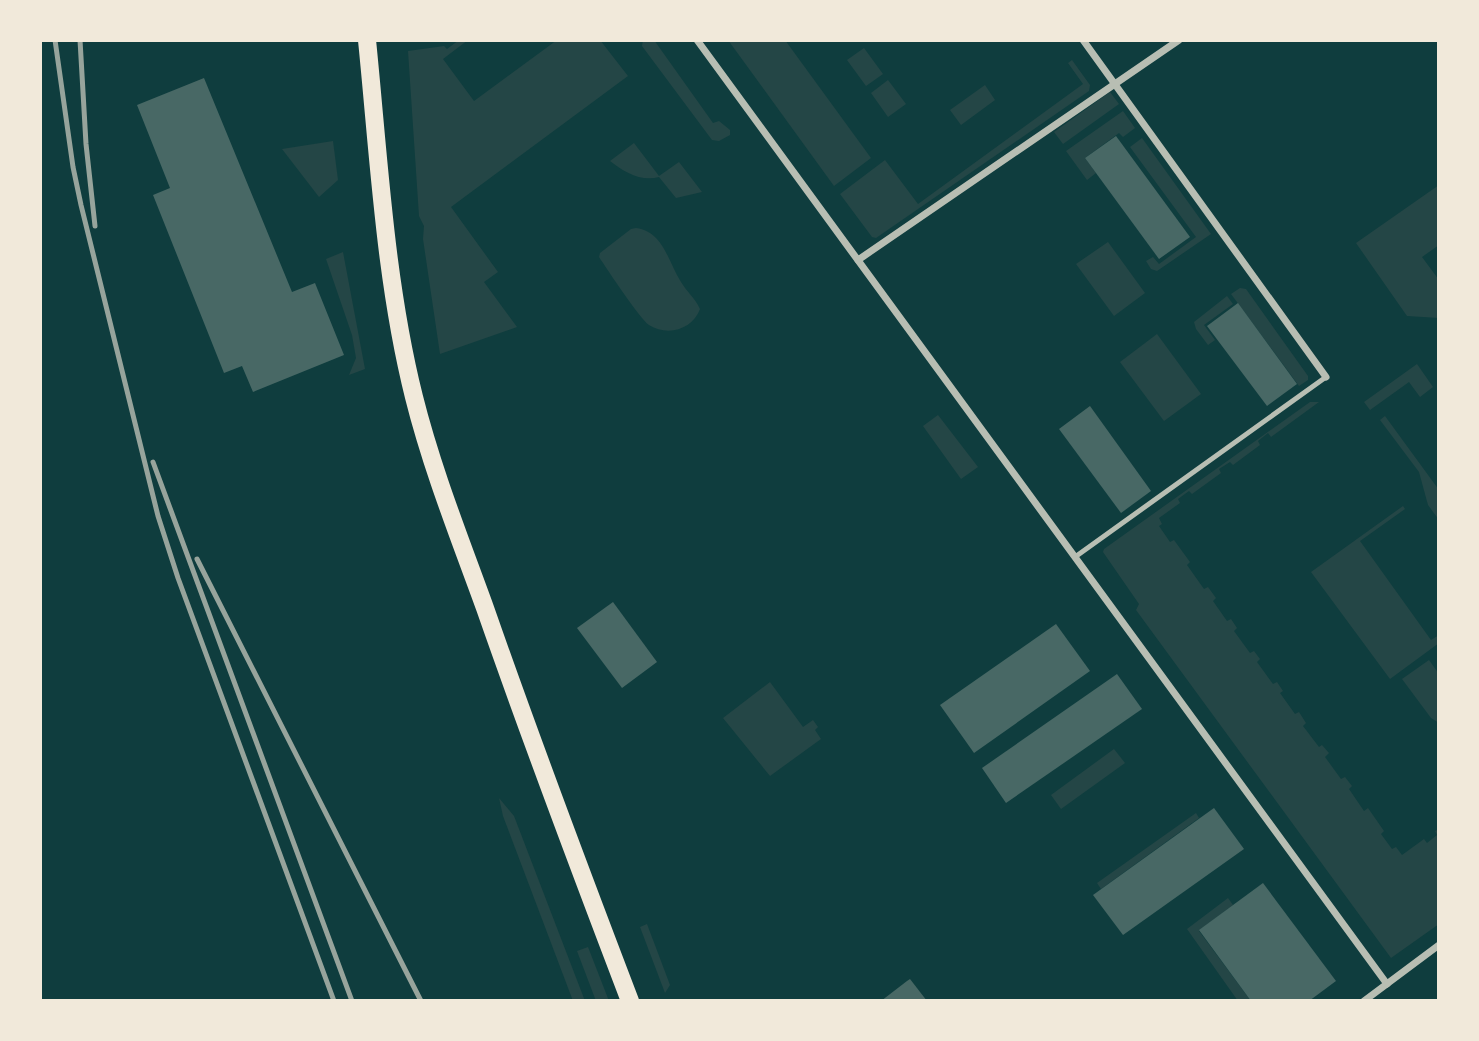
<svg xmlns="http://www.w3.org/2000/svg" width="1479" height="1041" viewBox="0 0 1479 1041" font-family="Raleway,sans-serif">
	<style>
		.green { fill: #244646 }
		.building { fill: #486865 }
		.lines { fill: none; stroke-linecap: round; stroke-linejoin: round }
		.service { stroke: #b8beb3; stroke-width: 5 }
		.minor { stroke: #b8beb3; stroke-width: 7 }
		.primary { stroke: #f1e9da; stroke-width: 18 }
		.rail { stroke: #97a49c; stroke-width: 5 }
	</style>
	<rect width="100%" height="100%" fill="#0f3d3e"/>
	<g class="green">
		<polygon points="459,40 468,40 443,59 474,101 557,40 600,40 628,76 451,207 498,272 484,282 517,327 440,354 423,239 424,226 419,216 408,51 444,46 447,49"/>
		<polygon points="643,40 654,40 713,123 719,121 730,130 730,135 719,141 712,140 642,46"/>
		<polygon points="728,40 785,40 871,158 834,186"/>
		<polygon points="864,48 883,74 866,86 847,60"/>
		<polygon points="1072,60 1090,85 1089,91 876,238 872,237 840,194 885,160 918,204 1083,84 1068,63"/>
		<polygon points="888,80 906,104 888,117 871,93"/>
		<polygon points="985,85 995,100 961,125 950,110"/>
		<polygon points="1110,92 1119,104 1063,144 1054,132"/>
		<polygon points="1123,111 1135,128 1123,137 1119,133 1085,158 1096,173 1087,180 1066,151"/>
		<polygon points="1142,138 1211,234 1157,271 1151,269 1146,261 1153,257 1159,264 1196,237 1130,147"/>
		<polygon points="333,141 338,180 319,197 282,149"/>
		<path d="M634,143L659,176L679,162L702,192L676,198L659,177C641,182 624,172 610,161Z"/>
		<polygon points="1439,185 1439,245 1422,257 1439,280 1439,318 1407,316 1356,243"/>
		<path d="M636,228C664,232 668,262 681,282C687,292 695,298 700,309C693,329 668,337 649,325C640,319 607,269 599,257L600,253L631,229Z"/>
		<polygon points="1108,242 1145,293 1114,316 1076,264"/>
		<polygon points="343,252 365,369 349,375 356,358 352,335 326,259"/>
		<polygon points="1240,288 1246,289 1308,376 1308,380 1299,386 1231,294"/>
		<polygon points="1227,296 1233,304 1204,325 1215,340 1208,345 1196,329 1194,322"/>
		<polygon points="1157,334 1201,394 1164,421 1120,362"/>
		<polygon points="1417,364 1433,387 1420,397 1409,382 1370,410 1364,402"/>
		<polygon points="1310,402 1319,402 1271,437 1268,433 1258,441 1260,445 1233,465 1230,462 1219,469 1221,473 1192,494 1189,491 1178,499 1180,503 1159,518 1162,524 1159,526 1170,542 1174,540 1190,562 1187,565 1204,589 1208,587 1216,598 1213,601 1227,621 1231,619 1237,628 1234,631 1250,653 1254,651 1260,659 1257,662 1273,684 1277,682 1283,691 1280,693 1295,714 1299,712 1306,723 1303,726 1319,747 1322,745 1329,753 1325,757 1341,779 1345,777 1352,786 1349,789 1364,811 1368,808 1384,831 1381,834 1392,849 1396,847 1402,855 1424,839 1427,843 1437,835 1435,831 1439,829 1439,924 1391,958 1136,610 1139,604 1103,552 1104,549"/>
		<polygon points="938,415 978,467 961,479 923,426"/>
		<polygon points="1385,416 1439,490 1439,520 1428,505 1419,472 1380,420"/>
		<polygon points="1403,506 1405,509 1360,541 1431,640 1439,635 1439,643 1390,679 1311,572"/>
		<polygon points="1429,660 1439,674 1439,723 1431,718 1402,679"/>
		<polygon points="770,682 803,727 813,720 818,727 815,730 821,739 770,776 723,718"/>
		<polygon points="1114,749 1125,763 1061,809 1051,795"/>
		<polygon points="499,798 514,816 585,1001 573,1001 503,816"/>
		<polygon points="1196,813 1199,818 1101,889 1097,883"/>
		<polygon points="1228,898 1233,905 1199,931 1251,1001 1238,1001 1187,929"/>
		<polygon points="647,924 670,985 665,993 640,927"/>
		<polygon points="588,947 609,1001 596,1001 577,951"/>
	</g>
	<g class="building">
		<polygon points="204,78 292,292 315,283 344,355 253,392 242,366 224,373 153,195 170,188 137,105"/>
		<polygon points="1116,136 1190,237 1159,259 1085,158"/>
		<polygon points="1238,303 1297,384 1267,406 1207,326"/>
		<polygon points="1090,406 1151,491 1121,513 1059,429"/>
		<polygon points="613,602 657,662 622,688 577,628"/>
		<polygon points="1056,624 1090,671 974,753 940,705"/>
		<polygon points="1117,674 1142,709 1006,803 982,768"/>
		<polygon points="1214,808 1244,849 1123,935 1093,895"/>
		<polygon points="1263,883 1336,981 1309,1001 1251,1001 1199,930"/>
		<polygon points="910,979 927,1001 881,1001 907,981"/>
	</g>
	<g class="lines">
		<polyline class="service" points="1075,557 1326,377"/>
		<g class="minor">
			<polyline points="697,40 1387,984"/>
			<polyline points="1083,40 1326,377"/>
			<polyline points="858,260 1179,40"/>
			<polyline points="1364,1001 1439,945"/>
		</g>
		<path class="primary" d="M367,40C379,159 385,281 414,397C432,469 460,539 485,608C531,740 580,870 630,1001"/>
		<g class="rail">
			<polyline points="55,40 73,167 81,205 158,516 178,578 334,1001"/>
			<polyline points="80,40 86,144 95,226"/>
			<polyline points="153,462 352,1001"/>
			<polyline points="197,559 421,1001"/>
		</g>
	</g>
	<rect width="1479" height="1041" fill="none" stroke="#f1e9da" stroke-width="84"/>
</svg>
